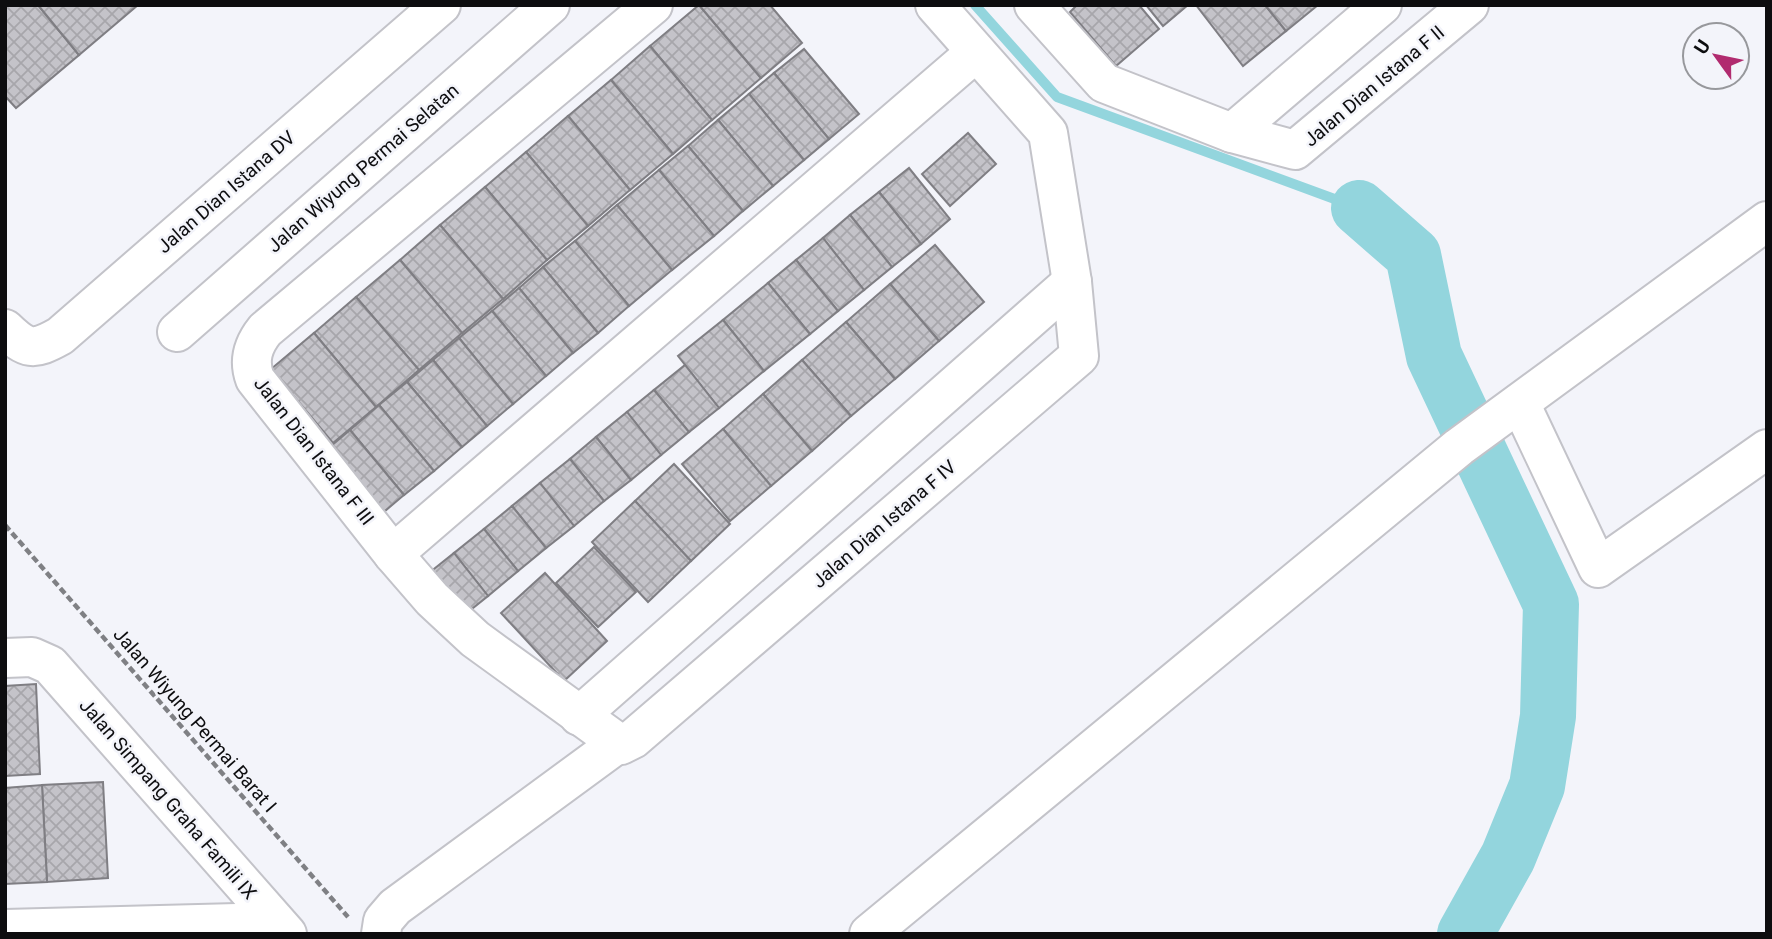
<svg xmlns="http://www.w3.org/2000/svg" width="1772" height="939" viewBox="0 0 1772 939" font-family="Roboto,sans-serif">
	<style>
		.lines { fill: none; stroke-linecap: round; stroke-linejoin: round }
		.stream { stroke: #93d5dd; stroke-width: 10 }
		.river { stroke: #93d5dd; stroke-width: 56 }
		.building { fill: url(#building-cross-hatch); stroke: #7f7e83; stroke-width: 2 }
		.minor-casing { stroke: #c3c3c9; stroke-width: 42 }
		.path { stroke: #7f8084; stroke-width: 4.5; stroke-dasharray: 7 3.5; stroke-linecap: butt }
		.minor { stroke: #fff; stroke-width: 38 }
		.labels { text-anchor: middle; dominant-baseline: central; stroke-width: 5; stroke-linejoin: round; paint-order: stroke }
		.street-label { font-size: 19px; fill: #0d0d0f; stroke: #f3f4fa }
	</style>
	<defs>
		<pattern id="building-cross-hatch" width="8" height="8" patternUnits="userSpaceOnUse" patternTransform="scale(1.75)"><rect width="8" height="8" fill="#c4c3c9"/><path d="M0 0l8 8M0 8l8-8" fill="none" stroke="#a7a6ab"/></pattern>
	</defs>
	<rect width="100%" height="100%" fill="#f3f4fa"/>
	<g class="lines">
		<polyline class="stream" points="975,5 1057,97 1359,208"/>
		<polyline class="river" points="1359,208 1413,255 1434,356 1551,604 1548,716 1537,786 1508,857 1465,934"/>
	</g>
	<g class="building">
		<polygon points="5,5 38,5 79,55 16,108 5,96"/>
		<polygon points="38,5 138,5 79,55"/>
		<polygon points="699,5 761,78 712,120 650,46"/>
		<polygon points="699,5 770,5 802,43 761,78"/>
		<polygon points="1077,5 1139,5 1159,29 1116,66 1070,12"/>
		<polygon points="1146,5 1188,5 1163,26"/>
		<polygon points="1196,5 1265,5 1286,31 1243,66"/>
		<polygon points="1265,5 1318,5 1286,31"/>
		<polygon points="650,46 712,120 673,154 611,80"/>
		<polygon points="804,49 859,114 829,139 774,73"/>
		<polygon points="774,73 829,139 804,160 749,94"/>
		<polygon points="611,80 673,154 630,190 568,116"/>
		<polygon points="749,94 804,160 773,186 718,120"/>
		<polygon points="568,116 630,190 588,226 526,152"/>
		<polygon points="718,120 773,186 743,211 688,146"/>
		<polygon points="968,133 996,164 950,206 922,174"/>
		<polygon points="688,146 743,211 714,236 659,170"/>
		<polygon points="526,152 588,226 547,260 485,187"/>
		<polygon points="909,168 950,219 921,244 879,192"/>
		<polygon points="659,170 714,236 672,270 617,205"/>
		<polygon points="485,187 547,260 503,299 440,225"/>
		<polygon points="879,192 921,244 892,267 850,215"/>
		<polygon points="617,205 672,270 629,306 575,241"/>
		<polygon points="850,215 892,267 864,290 823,238"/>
		<polygon points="440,225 503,299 462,333 400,260"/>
		<polygon points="823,238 864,290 838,311 796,260"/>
		<polygon points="575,241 629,306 598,333 543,267"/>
		<polygon points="935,245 984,302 939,341 890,284"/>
		<polygon points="400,260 462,333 419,370 356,297"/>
		<polygon points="796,260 838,311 810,334 768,283"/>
		<polygon points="543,267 598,333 573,353 519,288"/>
		<polygon points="768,283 810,334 764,371 723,320"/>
		<polygon points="890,284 939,341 895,379 846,322"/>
		<polygon points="519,288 573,353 546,376 492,311"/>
		<polygon points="356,297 419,370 376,407 314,333"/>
		<polygon points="492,311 546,376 513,404 459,338"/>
		<polygon points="723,320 764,371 719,408 678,356"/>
		<polygon points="846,322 895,379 851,416 802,360"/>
		<polygon points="314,333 376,407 333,443 271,369"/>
		<polygon points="459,338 513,404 487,426 433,360"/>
		<polygon points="433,360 487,426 462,447 407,382"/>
		<polygon points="802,360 851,416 812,451 763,394"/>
		<polygon points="685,365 719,408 689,432 654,390"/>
		<polygon points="407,382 462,447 434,471 379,405"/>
		<polygon points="654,390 689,432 661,455 627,412"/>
		<polygon points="763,394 812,451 771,486 723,429"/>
		<polygon points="379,405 434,471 404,495 350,430"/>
		<polygon points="627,412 661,455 631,480 596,437"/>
		<polygon points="723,429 771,486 730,521 682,464"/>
		<polygon points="350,430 404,495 372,522 318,457"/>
		<polygon points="596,437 631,480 604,501 570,459"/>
		<polygon points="570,459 604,501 574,526 540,483"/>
		<polygon points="674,464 730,524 691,561 635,501"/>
		<polygon points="540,483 574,526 546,548 512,506"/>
		<polygon points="635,501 691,561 648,602 592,542"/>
		<polygon points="512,506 546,548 518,571 484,529"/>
		<polygon points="484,529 518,571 488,596 454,553"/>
		<polygon points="594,547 636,592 598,627 556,583"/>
		<polygon points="454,553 488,596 458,620 424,577"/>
		<polygon points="545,573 607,641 564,681 501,613"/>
		<polygon points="36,684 40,774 5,776 5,686"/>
		<polygon points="103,782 108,878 47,882 42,785"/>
		<polygon points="42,785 47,882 5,884 5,788"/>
	</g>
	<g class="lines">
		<g class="minor-casing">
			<g id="minor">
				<path d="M653,5L265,330C253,345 248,360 255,379L393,554L432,599L475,639L621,745L633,739L1079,356L1072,282L1048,133L935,5"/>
				<polyline points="1034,5 1104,83 1232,133 1295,150 1469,5"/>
				<polyline points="1232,133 1382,5"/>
				<path d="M5,329C27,350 33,351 60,336L441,5"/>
				<polyline points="177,332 550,5"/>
				<polyline points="1520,403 1598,568 1767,449"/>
				<polyline points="393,554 975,53"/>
				<polyline points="5,658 32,657 50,665 287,934"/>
				<polyline points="579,716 1072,282"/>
				<polyline points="5,929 275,922"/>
				<polyline points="381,934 383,921 395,907 617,744"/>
				<polyline points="869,934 1459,447 1767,221"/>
			</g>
		</g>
		<polyline class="path" points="5,525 348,917"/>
		<use href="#minor" class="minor"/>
	</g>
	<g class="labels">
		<g class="street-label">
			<text transform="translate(1374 86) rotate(-40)">Jalan Dian Istana F II</text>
			<text transform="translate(363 168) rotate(-41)">Jalan Wiyung Permai Selatan</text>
			<text transform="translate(226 192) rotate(-41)">Jalan Dian Istana DV</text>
			<text transform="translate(314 451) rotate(52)">Jalan Dian Istana F III</text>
			<text transform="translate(884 524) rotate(-41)">Jalan Dian Istana F IV</text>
			<text transform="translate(195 720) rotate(49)">Jalan Wiyung Permai Barat I</text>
			<text transform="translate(168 799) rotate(49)">Jalan Simpang Graha Famili IX</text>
		</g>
	</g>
	<rect width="1772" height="939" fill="none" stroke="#0d0d0f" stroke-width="14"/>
	<g transform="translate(1716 56) rotate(303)"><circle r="33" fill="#f3f4fa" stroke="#97989c" stroke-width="2"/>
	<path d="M0-5L12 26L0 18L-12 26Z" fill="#b12b6f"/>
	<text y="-10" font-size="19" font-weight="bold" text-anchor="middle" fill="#0d0d0f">U</text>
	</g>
</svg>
